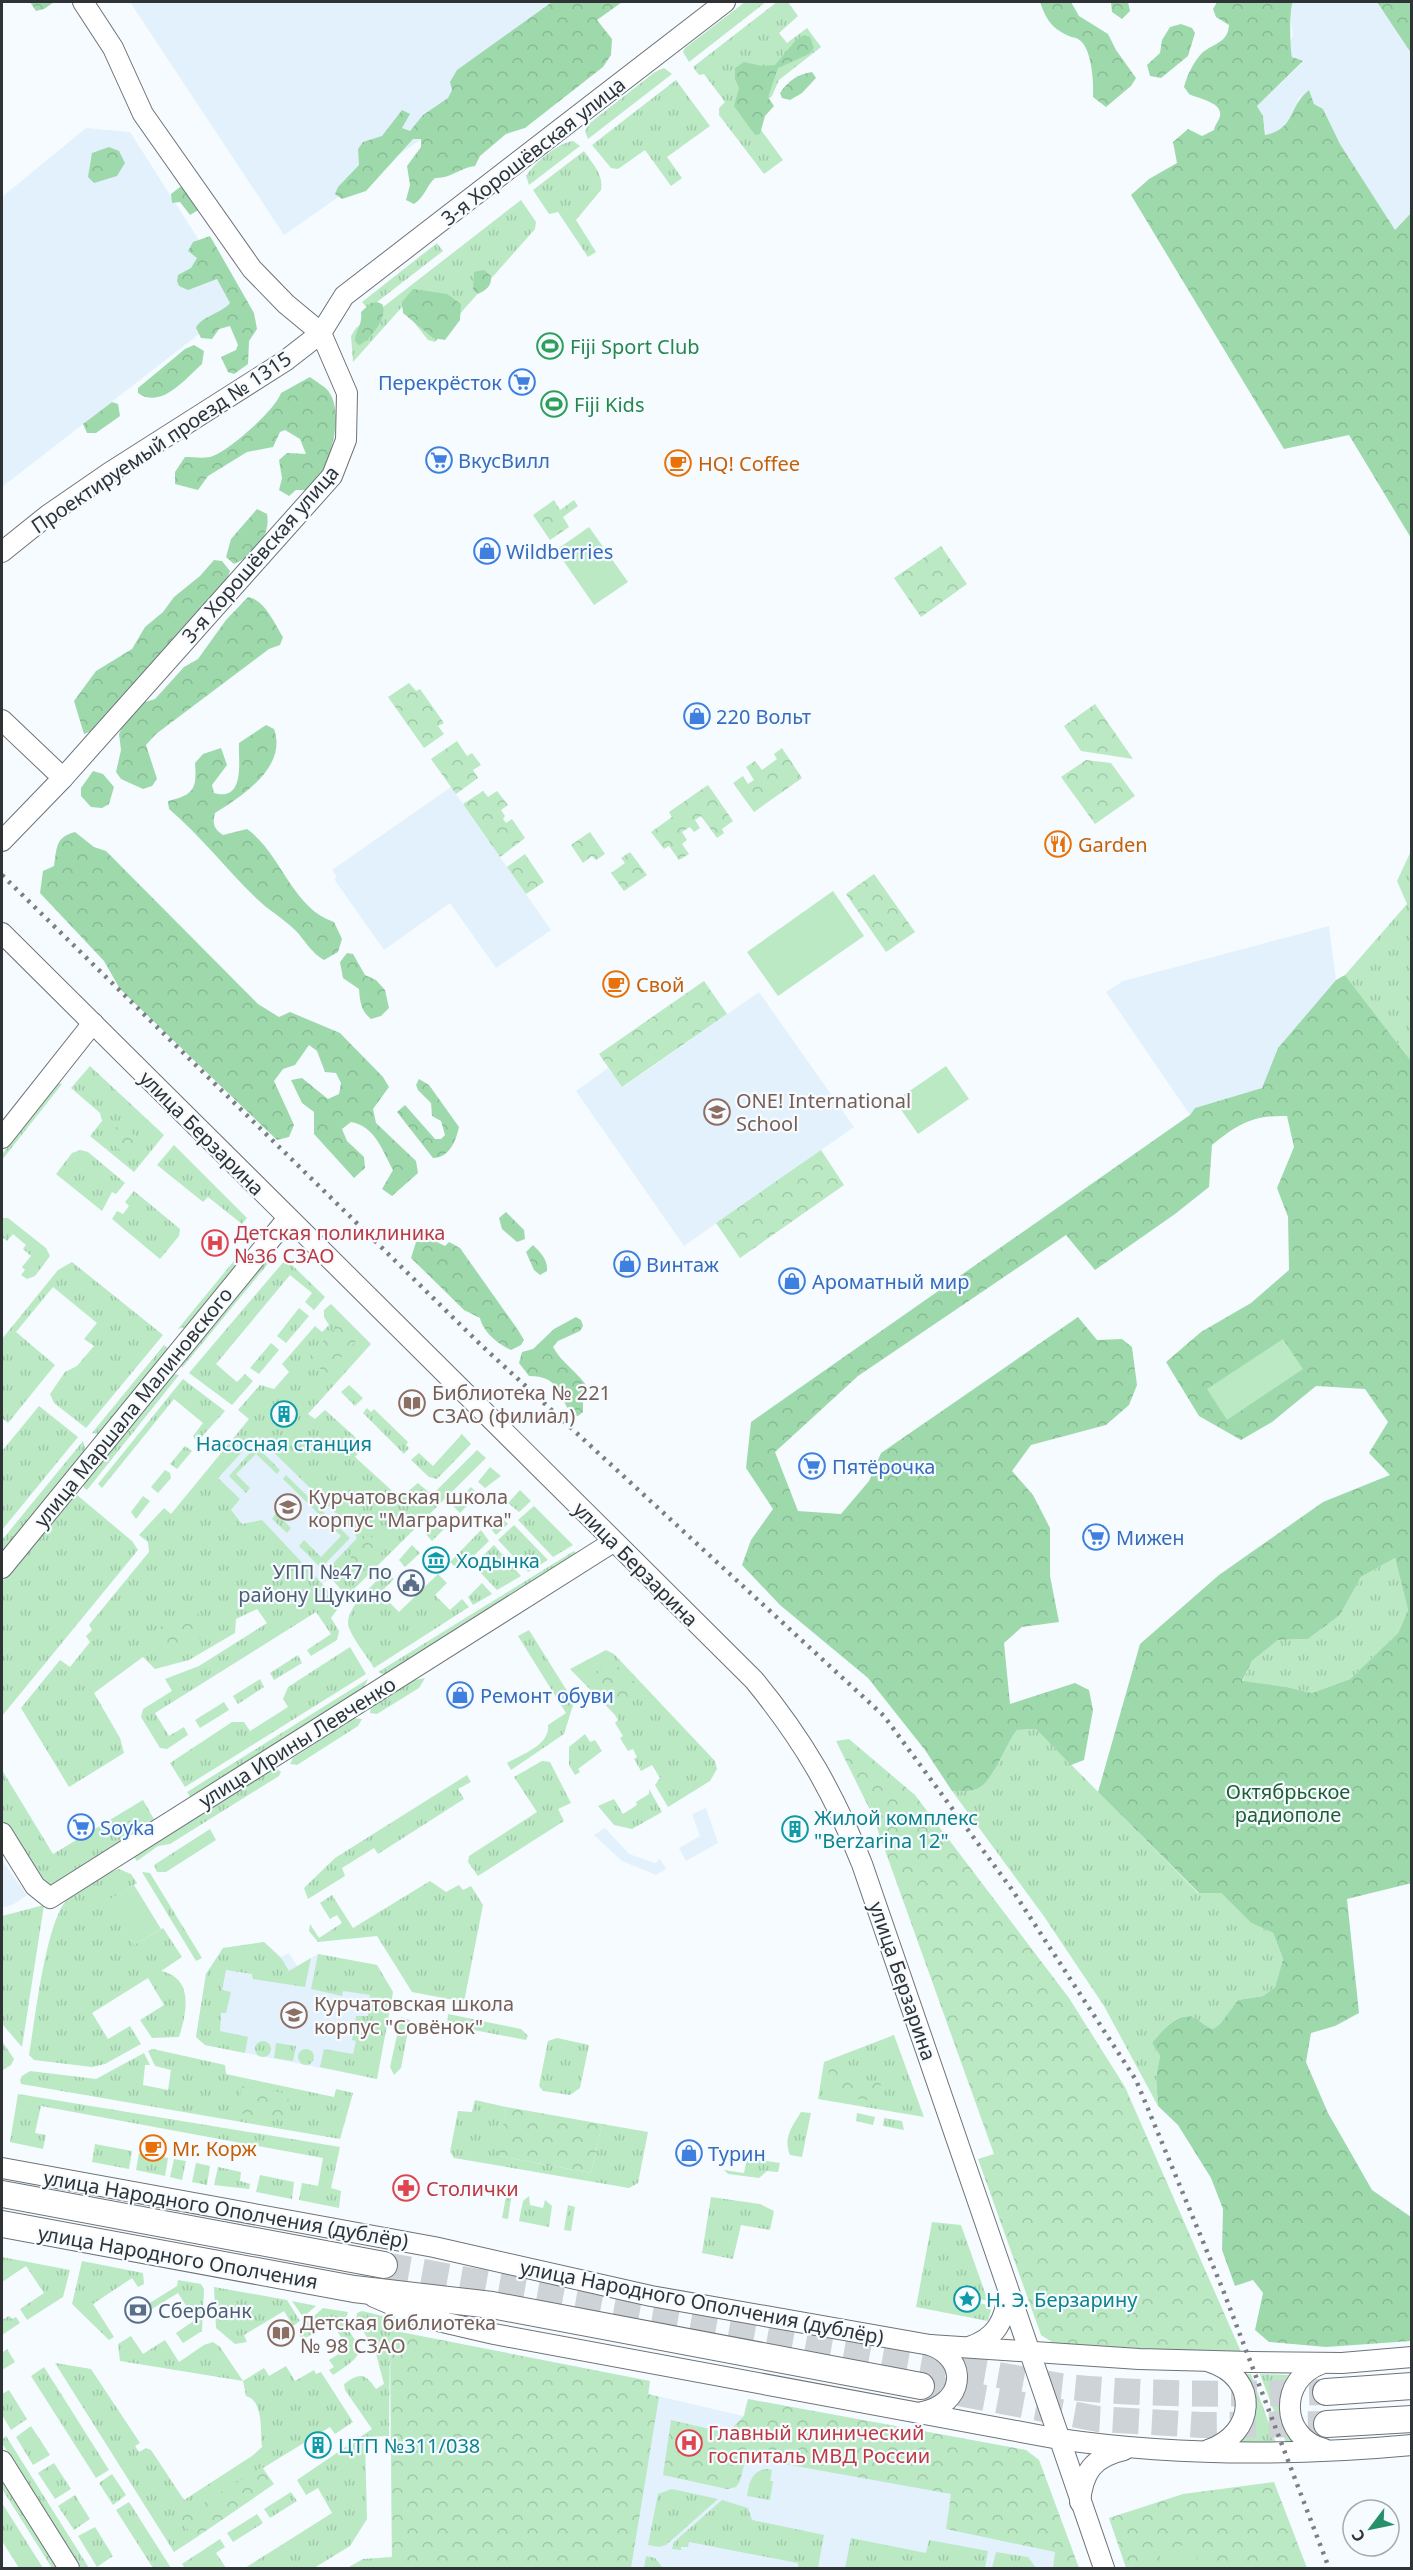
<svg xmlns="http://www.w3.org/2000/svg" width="1413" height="2570" viewBox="0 0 1413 2570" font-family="'Noto Sans',sans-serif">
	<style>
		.built { fill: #e3f1fc }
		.grass { fill: url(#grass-tufts) }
		.forest { fill: url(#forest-crowns); fill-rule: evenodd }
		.park { fill: url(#park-crowns) }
		.garden { fill: #bae9c4 }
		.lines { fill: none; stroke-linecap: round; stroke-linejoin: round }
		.major-tunnel { stroke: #ced3d7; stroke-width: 26; stroke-dasharray: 26 13; stroke-linecap: butt }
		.minor-casing { stroke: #6d7379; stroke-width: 22 }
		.major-casing { stroke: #6d7379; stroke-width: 28 }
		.minor { stroke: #fff; stroke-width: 20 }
		.major { stroke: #fff; stroke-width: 26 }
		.rail { stroke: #7c7f82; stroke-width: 4.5; stroke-dasharray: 3 6; stroke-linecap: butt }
		.labels { text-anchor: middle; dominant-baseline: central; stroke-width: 4.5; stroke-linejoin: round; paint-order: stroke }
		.street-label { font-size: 20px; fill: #303335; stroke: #f6fbff }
		.leisure-label { font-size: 20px; fill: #27864d; stroke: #f6fbff; text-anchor: start }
		.shop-label { font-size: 20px; fill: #366cbe; stroke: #f6fbff; text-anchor: start }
		.food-label { font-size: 20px; fill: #c56008; stroke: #f6fbff; text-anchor: start }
		.education-label { font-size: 20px; fill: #785e54; stroke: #f6fbff; text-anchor: start }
		.health-label { font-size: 20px; fill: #be3a42; stroke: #f6fbff; text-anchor: start }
		.culture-label { font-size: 20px; fill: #0d838f; stroke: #f6fbff; text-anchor: start }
		.service-label { font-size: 20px; fill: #4e5e75; stroke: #f6fbff; text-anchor: end }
		.park-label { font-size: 20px; fill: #1f5e34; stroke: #f6fbff }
	</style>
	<defs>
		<pattern id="grass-tufts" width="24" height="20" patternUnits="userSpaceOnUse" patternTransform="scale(1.5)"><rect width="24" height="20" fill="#bae9c4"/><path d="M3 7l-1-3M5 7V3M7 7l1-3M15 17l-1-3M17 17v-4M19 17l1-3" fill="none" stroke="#a0c8a9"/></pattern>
		<pattern id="forest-crowns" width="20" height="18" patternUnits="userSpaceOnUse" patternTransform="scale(1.5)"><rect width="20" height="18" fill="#9ed9ac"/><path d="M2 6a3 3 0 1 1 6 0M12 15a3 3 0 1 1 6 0" fill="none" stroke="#88bb95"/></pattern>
		<pattern id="park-crowns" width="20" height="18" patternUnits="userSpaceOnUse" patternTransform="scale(1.5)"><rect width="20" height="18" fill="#bae9c4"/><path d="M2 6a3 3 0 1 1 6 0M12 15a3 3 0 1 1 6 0" fill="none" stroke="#a0c8a9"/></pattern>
	</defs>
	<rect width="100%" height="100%" fill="#f6fbff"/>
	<g class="built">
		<polygon points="130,2 618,2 284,235"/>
		<polygon points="1293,2 1377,2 1411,53 1411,213 1395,230 1340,144 1323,109 1314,104 1309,90 1299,98 1287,126 1266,136 1263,116 1257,106 1303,62 1292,57 1288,46 1293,35 1289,10"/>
		<polygon points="86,128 130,132 239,303 2,487 2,197"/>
		<polygon points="451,787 551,930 496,968 450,903 384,950 334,879 337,877 332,870"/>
		<polygon points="1329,926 1336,980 1278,1048 1262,1088 1195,1108 1190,1115 1106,992 1123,981"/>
		<polygon points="759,992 854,1127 684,1246 576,1091 608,1068 623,1087"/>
		<polygon points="271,1412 400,1499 327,1581 277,1613 175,1515"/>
		<polygon points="706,1808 718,1843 686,1861 679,1848 700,1836 692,1814"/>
		<polygon points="605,1828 629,1854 655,1863 660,1859 666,1869 656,1875 622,1861 594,1835"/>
		<polygon points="2,1861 27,1895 14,1904 2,1908"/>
		<polygon points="264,1942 281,1957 289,1953 297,1966 318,1954 377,1965 393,1992 377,2079 205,2045 196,2037 206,1974 223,1948"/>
		<polygon points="390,2330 650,2381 649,2394 743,2416 748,2399 1026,2450 1039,2460 1079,2568 392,2568"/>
	</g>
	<g class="grass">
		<polygon points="745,2 766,2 689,62 683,52 685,48"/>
		<polygon points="777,2 788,2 798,16 779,33 787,43 807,28 821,47 779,80 772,96 750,115 783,160 764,174 719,115 719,108 725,102 704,74 699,75 693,67"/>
		<polygon points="664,68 672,74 588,139 585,131 590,123 655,72"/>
		<polygon points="676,80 710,126 667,157 682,178 671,186 645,150 618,169 611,168 592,145"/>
		<path d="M573,141L580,146L529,185L526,176C534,163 558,143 573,141Z"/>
		<path d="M584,151C592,163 604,175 601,190L576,220L596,252L588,257L558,212L549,214L533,190Z"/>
		<polygon points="521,200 536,222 535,229 435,342 428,340 402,307 353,362 351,336 356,328"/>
		<polygon points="437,243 443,251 368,309 362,302"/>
		<polygon points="1411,851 1411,1061 1345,975 1407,904 1397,881"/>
		<polygon points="90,1066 164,1135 134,1172 90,1136 102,1121 100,1113 71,1088"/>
		<polygon points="59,1083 62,1084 2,1160 2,1154"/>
		<polygon points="174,1145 247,1218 242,1224 208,1197 203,1202 157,1165"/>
		<polygon points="80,1150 88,1152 125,1183 116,1194 112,1192 102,1211 56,1174 72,1153"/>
		<polygon points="134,1191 180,1229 179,1236 160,1259 112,1219 117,1211 123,1214 129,1206 125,1202"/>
		<polygon points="2,1218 8,1218 46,1248 50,1256 35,1276 27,1279 21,1275 25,1270 22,1267 31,1256 23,1249 26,1245 13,1234 7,1241 2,1237"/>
		<polygon points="272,1248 276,1254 182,1368 180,1362"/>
		<polygon points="242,1251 248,1253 186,1327 178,1329"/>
		<polygon points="286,1259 325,1297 314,1310 305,1302 312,1293 290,1275 216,1364 237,1382 245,1374 253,1381 232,1405 189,1373"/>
		<polygon points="72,1262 163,1335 86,1428 54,1403 50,1394 65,1372 77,1366 94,1346 84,1339 97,1323 53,1287 16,1332 55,1365 8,1423 2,1418 2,1339 58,1270"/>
		<polygon points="331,1304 371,1344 308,1414 315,1419 325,1410 364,1445 355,1457 400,1498 418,1483 432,1495 477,1450 486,1458 347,1596 325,1572 357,1538 352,1529 257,1436 218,1478 240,1499 231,1510 242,1524 262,1520 341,1604 331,1618 339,1631 337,1640 311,1656 307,1650 331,1634 316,1612 155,1713 169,1736 184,1727 188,1735 167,1749 160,1748 141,1717 143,1709 172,1691 165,1679 199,1666 267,1623 257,1609 236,1619 235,1633 189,1660 155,1669 143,1657 94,1693 120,1738 124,1753 69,1787 21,1708 60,1660 70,1667 90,1642 86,1636 92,1630 89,1625 149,1552 148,1542 139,1535 164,1508 171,1514 249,1419 238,1410 260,1385 274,1389 289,1372 282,1364 315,1326 322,1332 329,1325 324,1317 324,1310"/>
		<polygon points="299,1308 309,1316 286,1343 277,1336"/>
		<polygon points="271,1343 279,1350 259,1374 250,1368"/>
		<polygon points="164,1345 169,1349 99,1434 92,1433"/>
		<polygon points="171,1373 179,1375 87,1490 84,1488 83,1484"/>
		<polygon points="183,1379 225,1411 197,1442 193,1436 203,1423 174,1399 102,1488 98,1484"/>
		<polygon points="349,1385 363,1398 355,1406 341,1392"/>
		<polygon points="39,1406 78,1437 2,1530 2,1451"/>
		<polygon points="367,1408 371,1412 374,1409 408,1442 406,1445 409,1448 404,1454 363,1413"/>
		<polygon points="462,1434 471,1444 437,1479 429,1477 411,1460 419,1453 433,1466"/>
		<polygon points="83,1441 86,1451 2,1554 2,1540"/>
		<polygon points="185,1446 192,1451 177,1469 170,1464"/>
		<polygon points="256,1446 280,1470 277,1474 256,1454 236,1474 250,1488 246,1493 229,1476"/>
		<polygon points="490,1467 501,1476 485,1488 478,1482"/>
		<polygon points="165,1470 170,1473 171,1478 158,1493 151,1487"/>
		<polygon points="286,1475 350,1538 321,1568 299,1546 304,1540 321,1557 341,1536 283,1479"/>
		<polygon points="471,1487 478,1494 460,1513 453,1506"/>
		<polygon points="520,1490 531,1501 519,1512 508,1503"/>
		<polygon points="77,1495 132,1541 138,1550 2,1716 2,1582 68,1500"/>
		<polygon points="143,1496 150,1501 136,1519 131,1512"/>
		<polygon points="534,1506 573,1545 553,1557 518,1520"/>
		<polygon points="276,1513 291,1528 287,1533 272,1519"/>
		<polygon points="498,1513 508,1524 496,1535 487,1524"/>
		<polygon points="442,1516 450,1523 432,1541 425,1533"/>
		<polygon points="514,1525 548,1560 528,1572 498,1540"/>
		<polygon points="481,1530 489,1541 459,1570 450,1562"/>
		<polygon points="412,1545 420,1553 405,1567 399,1560"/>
		<polygon points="494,1545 521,1576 497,1590 473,1565"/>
		<polygon points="574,1551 579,1556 386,1675 378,1672"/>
		<polygon points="1395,1558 1408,1610 1398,1633 1350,1679 1312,1693 1287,1687 1242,1682 1252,1661 1278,1640 1308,1639 1340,1615 1361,1577"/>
		<path d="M386,1572L394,1579L380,1593L399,1612L438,1574L447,1583L435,1595L450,1610L462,1599L469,1607L374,1668C366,1655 355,1642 349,1628C342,1610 375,1583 386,1572Z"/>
		<polygon points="482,1583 492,1594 473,1605 468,1597"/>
		<path d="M529,1630L574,1702L564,1734L511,1770L507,1763C523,1754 550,1745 548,1725L566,1713L518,1636Z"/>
		<polygon points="350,1647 366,1674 185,1787 170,1763 232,1722 244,1722 250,1731 288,1707 283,1699 288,1687"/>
		<polygon points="606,1650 614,1654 715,1761 717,1769 710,1781 668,1807 655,1785 660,1778 652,1765 641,1771 634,1759 637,1757 633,1749 628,1751 620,1738 623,1736 615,1723 618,1720 615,1715 570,1669"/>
		<polygon points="298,1655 302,1663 274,1680 270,1673"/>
		<polygon points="425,1678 419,1688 377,1714 370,1713 371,1706 414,1680"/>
		<polygon points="260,1679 264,1687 238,1704 233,1696"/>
		<polygon points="368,1679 363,1689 191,1798 187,1792"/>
		<polygon points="224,1702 229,1710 200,1728 195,1720"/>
		<polygon points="354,1718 362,1719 358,1726 297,1765 290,1764 293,1758"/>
		<path d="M1036,1729L1198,1893H1221L1251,1923L1273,1933L1283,1959L1275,1987L1263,1996L1238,2000L1220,2024L1213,2029C1205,2026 1199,2020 1191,2017C1177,2012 1160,2033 1152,2043L1160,2056L1156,2077L1158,2106L1104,2006L1043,1915L952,1791C959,1791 970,1792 977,1789C993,1783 1005,1745 1017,1730Z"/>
		<polygon points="585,1734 590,1742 595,1740 602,1751 578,1769 580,1772 575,1775 569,1765 569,1747"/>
		<polygon points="542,1761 550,1762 571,1803 558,1809 564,1821 478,1876 468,1862 469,1856 537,1812 514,1777"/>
		<polygon points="275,1767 281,1772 279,1776 170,1844 158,1846 137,1861 133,1856"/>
		<polygon points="2,1770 53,1854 143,1800 155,1821 50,1886 32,1869 2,1821"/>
		<polygon points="467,1775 471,1782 458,1789 464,1799 378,1854 374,1848 342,1868 345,1876 308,1899 304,1888 335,1858"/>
		<polygon points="649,1789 662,1812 632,1829 614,1825 598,1806 614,1799 623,1814 637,1805 636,1802 649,1794"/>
		<polygon points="210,1829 216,1840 166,1872 157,1872 154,1865"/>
		<path d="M119,1869L131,1874L137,1883L108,1901L134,1945L163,1928L182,1957L161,1971C194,1978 187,2012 179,2037L152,2038L140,2020L164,2005L148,1978L92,2013L108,2039L130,2026L141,2044L105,2064L92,2067L34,2060L29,2055C35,2020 45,1928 65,1902C76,1887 102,1875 119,1869Z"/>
		<polygon points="142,1872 150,1873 202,1958 196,1961"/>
		<polygon points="430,1881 446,1892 459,1885 463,1890 471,1886 483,1905 464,2002 412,1992 377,1936 318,1942 309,1931 310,1924 319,1938 342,1923 337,1915 330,1919 320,1903 332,1895 353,1928"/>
		<polygon points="44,1905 22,2047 2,2024 2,1916"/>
		<polygon points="264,1942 281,1958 289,1971 311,1958 305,1987 253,1979 252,1974 226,1970 222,1990 231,1992 226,2013 221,2013 220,2031 248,2037 245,2053 205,2045 196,2037 206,1974 223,1948"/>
		<polygon points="318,1954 377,1965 393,1992 377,2079 320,2067 324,2049 353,2054 356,2041 352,2040 356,2016 368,2016 370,1995 343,1991 342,1996 311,1989"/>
		<polygon points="448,2014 521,2029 528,2036 526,2040 447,2025"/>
		<polygon points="401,2017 410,2020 401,2068 394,2075 390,2067"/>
		<polygon points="894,2035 924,2117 818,2099 824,2062"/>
		<polygon points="557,2038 589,2045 580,2088 570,2095 543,2091 539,2086 548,2041"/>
		<polygon points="2,2041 14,2059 11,2065 3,2070"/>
		<circle cx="263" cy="2049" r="8"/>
		<polygon points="276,2043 296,2046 293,2061 274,2058"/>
		<polygon points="153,2049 225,2065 226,2074 334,2097 336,2089 353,2093 340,2139 27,2085 21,2084 20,2080 22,2076 30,2071 96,2079 144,2053 150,2065 145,2065 143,2085 168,2090 171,2070 155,2066 148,2051"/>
		<circle cx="306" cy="2057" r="8"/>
		<polygon points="18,2094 340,2147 331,2188 341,2191 339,2208 299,2200 302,2183 318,2186 323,2158 41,2106 35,2133 46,2135 43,2149 10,2142"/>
		<polygon points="475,2100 506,2107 499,2156 591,2173 602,2124 648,2132 638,2183 629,2188 454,2158 450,2152 458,2111 472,2112"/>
		<path d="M801,2112L811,2113L802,2157L790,2155C783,2137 792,2127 801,2112Z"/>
		<polygon points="857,2113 875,2117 873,2125 856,2121"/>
		<polygon points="884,2118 902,2121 904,2130 883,2126"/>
		<polygon points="95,2144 132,2151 129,2169 92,2162"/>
		<polygon points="139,2153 168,2158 165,2176 136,2170"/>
		<polygon points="747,2158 780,2163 778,2172 767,2171 759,2178 728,2174 724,2170 744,2173"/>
		<polygon points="174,2159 186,2161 182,2180 170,2177"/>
		<polygon points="196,2163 210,2166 207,2185 192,2182"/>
		<polygon points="218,2167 241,2172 240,2181 250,2184 249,2189 214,2185"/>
		<polygon points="260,2175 294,2182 292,2199 256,2192"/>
		<polygon points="507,2191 512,2192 508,2219 502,2218"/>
		<polygon points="529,2196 530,2205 543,2208 545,2200 552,2206 549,2227 519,2221 523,2201"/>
		<polygon points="711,2197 760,2204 774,2211 770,2230 741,2225 733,2259 702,2253"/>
		<polygon points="568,2205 575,2207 571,2231 564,2230"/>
		<polygon points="932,2222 961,2225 988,2301 971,2297 973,2288 963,2285 959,2304 969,2306 971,2301 992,2306 988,2321 916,2307"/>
		<polygon points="2,2257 70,2270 63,2297 27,2320 20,2309 44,2293 26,2266 2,2282"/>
		<polygon points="82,2261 143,2273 144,2284 138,2287 132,2278 93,2304 114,2337 109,2340 72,2304"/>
		<polygon points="178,2280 201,2284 204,2289 202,2331 183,2343 176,2333 195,2320 178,2293 152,2309 148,2304 177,2286"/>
		<polygon points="214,2287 287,2300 300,2321 293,2326 284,2311 244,2335 247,2342 235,2344 216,2328"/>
		<polygon points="292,2301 316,2306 303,2317"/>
		<path d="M323,2308L348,2312L344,2325C368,2354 361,2356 333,2375L329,2370L334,2367L329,2360L348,2348L332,2323L302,2340L299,2335L307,2330L304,2325Z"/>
		<path d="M362,2311L387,2317L390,2330L389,2436L365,2437L367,2519L350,2546L314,2568H245L332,2513L318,2488L306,2495L297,2480L372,2429L345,2390L344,2384C360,2372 365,2373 376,2389L384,2384L375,2350L356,2320L357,2313Z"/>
		<polygon points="9,2316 12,2319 16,2317 20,2323 2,2335 2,2320"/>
		<path d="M131,2336L143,2354L165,2340L179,2362L204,2345L213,2342L220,2347L243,2381L264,2368L269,2376L286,2366L295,2381L314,2370L316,2374L321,2372L353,2422L335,2434L330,2427L181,2518L194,2539L174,2552L55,2363L91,2369L140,2443L135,2446L139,2452L146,2448L151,2450L184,2500L252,2456L262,2447C260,2431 264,2401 246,2396L243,2381L120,2361L118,2344Z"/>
		<polygon points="7,2349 15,2362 2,2370 2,2353"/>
		<polygon points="44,2367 109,2470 96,2478 31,2376"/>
		<polygon points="1240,2374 1251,2374 1276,2443 1238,2443"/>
		<path d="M1260,2374L1288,2375C1278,2401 1277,2419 1294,2443H1286Z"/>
		<polygon points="9,2390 27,2419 11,2430 2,2415 2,2394"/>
		<polygon points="31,2426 50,2455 33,2465 16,2437"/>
		<polygon points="6,2436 89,2568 81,2568 2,2443 2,2440"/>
		<polygon points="54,2463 71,2489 55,2499 38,2473"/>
		<path d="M768,2469L772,2470L770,2481H773L770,2500L747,2496C750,2481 752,2470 768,2469Z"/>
		<polygon points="112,2474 126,2495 113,2505 99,2483"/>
		<polygon points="2,2477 59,2568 52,2568 2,2489"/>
		<polygon points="672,2489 718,2499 666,2545 659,2547 648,2545 658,2494"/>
		<polygon points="291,2492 297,2501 270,2518 264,2509"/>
		<polygon points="75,2495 90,2519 74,2530 58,2506"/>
		<polygon points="722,2500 748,2508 752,2520 824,2535 818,2568 798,2567 798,2563 689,2542 688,2547 681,2547 681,2550 672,2549 674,2542"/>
		<polygon points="129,2502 171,2568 153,2568 116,2510"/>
		<polygon points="2,2503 43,2568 19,2568 2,2541"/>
		<polygon points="257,2514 263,2523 233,2542 227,2533"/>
		<polygon points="95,2527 113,2556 97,2567 78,2536"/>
		<polygon points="851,2538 926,2553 929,2540 988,2551 985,2568 845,2568"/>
		<polygon points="220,2539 225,2547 216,2553 226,2568 185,2568 182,2564"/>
		<polygon points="996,2552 1028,2557 1036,2568 992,2568"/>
		<polygon points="646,2556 655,2558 663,2568 644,2568"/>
		<polygon points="392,2557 392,2568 347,2568 363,2559"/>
	</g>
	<g class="forest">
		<polygon points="30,2 54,2 44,9 36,11"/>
		<path d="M552,2H622L597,20L612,39L611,55L603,67L525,128L506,134L480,156L475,166C459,168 450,179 435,178C426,186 425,197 414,204L406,200L410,185L407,166L421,147V139H413L366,191L342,199L335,194L338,187L359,165L358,149L363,142L382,136L402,110L410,114L402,128L410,131L423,115L448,98L452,90L450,82L457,70Z"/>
		<path d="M1040,2H1071L1079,16L1108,34L1116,50L1136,78L1131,86L1106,107L1093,97C1094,84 1092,46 1078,39C1076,37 1072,38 1069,36C1051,28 1046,19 1040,2Z"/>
		<polygon points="1111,2 1128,2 1130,11 1122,19 1112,12"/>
		<path d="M1217,2H1293C1289,8 1290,50 1292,57L1303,61L1257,106L1263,116L1265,135C1296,129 1288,106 1309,90L1314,104L1323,109L1340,144L1395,230L1411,213V538L1349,435L1284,449L1131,195L1149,179L1177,163L1173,142L1188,129L1202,136L1214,130C1215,124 1219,121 1220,116C1223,102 1196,98 1189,94L1184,87C1187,75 1194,61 1203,52C1215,43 1228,42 1229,25L1216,17L1213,9Z"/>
		<polygon points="1377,2 1411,2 1411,53"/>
		<polygon points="1181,24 1192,28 1195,33 1188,56 1161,78 1150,76 1147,65 1160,53 1162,40 1170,27"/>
		<polygon points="804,35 810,37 814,48 809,54 778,68 768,97 774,106 765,116 760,134 755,135 734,106 739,88 735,79 735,68 744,62 762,66 775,65 796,40"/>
		<path d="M812,72L816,78L802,93L790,100L782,98L780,93C788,81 798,74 812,72Z"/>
		<polygon points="109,147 119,151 125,163 117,176 94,183 88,177 92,153"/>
		<polygon points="180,187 186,188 200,209 190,215 180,202 172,203 171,194"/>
		<path d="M210,236L254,313L257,329L249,341L248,364L234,374L228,372L221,357L236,350L238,345L230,326L219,329L212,339L201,338L196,328C201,316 221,314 230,303L217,279L188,290L179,286L177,281L178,275L191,268L197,258L188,251L193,242Z"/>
		<path d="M484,270L491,276C492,286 486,290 478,294L473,290L474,272Z"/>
		<polygon points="413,289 447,294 461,304 460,320 445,340 433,338 403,313 402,302"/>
		<path d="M377,302L382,304C389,316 370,341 359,345L355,341C355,330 363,325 361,312L371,303Z"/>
		<path d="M194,345L204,351L202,364C186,378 161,410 138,393V388L185,349Z"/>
		<path d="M310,377C316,382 325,386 329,392C346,416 328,474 308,490H296L289,496L279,490L282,478L279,460L287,453L306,454L300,439L285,430L280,432L273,447L247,452L208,476L198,490L175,484V472L185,457C193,457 207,459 213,456C230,450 276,409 281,393Z"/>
		<polygon points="112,402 118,404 120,416 96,433 87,433 83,424"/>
		<path d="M257,509L267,514C271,536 254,555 234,564L226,557L231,539Z"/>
		<polygon points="214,560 222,561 230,571 227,580 92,731 84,734 74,701 96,671 132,649 145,627 163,612 174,597 200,576"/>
		<path d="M248,597C265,600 274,623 283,637L280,645L269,649L156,734L146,745L157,779L152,786L143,789L121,779L116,772L121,750L119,734L122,727L139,704L155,699L184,667L198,659L226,620Z"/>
		<path d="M266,725L274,729C288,767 241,797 215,813C212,824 214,829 223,835L247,829C282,854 291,907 334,922L342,939L338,952L324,960C311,953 305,940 295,930C283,918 268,910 256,898C226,869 201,836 169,809L168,801C194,795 197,789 195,763L203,754L221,748L227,765L212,785L214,793C246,802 238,760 239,743Z"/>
		<polygon points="93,771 103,774 114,787 109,804 102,808 91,807 81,796 81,788"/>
		<path d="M75,832L94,847L106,851L258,1004L279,1017L290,1012L340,1033L383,1077L389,1087L373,1109L376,1123L416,1161L418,1173L392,1196L382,1189L393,1170C382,1150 375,1126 351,1122L342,1129L347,1141L364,1157L365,1168L354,1178L314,1134V1112L302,1103L291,1080L302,1078L328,1099L339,1094L341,1083L336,1073L325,1072L317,1051L309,1045L295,1065L283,1069L274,1081L294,1125L289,1137L277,1140L120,989L104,961L40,893L43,871L54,866C57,848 55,837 75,832Z"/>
		<path d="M347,953L353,954L365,975L376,980L385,990L389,1008L381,1016L371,1019C361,1011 360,1002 359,989L343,978L340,962Z"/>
		<path d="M1345,975L1411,1061L1412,1883L1347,1899L1359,2013L1335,2026L1311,2033L1306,2062L1328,2113L1372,2190L1411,2217V2341L1326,2347L1269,2342L1255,2330L1263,2293L1253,2280L1235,2286L1222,2250L1223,2209L1211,2178L1178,2125L1158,2106L1156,2077L1160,2056L1152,2043C1160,2033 1177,2012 1192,2017C1199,2020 1205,2026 1213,2029L1220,2024L1238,2000L1263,1996L1275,1987L1283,1959L1273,1933L1251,1923L1221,1893H1199L1098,1792L1140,1644L1219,1575L1323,1502L1390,1475L1369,1453L1388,1422L1365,1389L1316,1386L1272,1422L1241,1440L1199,1416L1166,1362L1201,1332L1251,1303L1289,1270L1288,1217L1277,1188L1294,1147L1287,1116C1253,1115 1238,1124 1212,1145L1209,1187L1175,1214L1095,1270L1066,1235L858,1376L775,1452L798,1511L841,1514L869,1481L881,1453L1078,1317L1097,1340L1122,1339L1132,1347L1137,1385L1129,1405L1106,1425L1031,1445L1012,1471L1033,1495L1050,1528V1576L1059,1622L1022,1627L1004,1643L1010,1704L1075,1683L1089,1690L1093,1710L1084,1760L1071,1765L1036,1729L1017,1730C1005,1745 993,1783 977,1789C970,1792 959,1791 952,1791L925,1750L868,1678L780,1605L742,1565L751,1540L773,1509L746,1468L751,1422L1190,1115L1195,1108L1262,1088L1278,1048L1336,980ZM1395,1558L1408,1610L1398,1633L1350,1679L1312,1693L1287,1687L1242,1681L1252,1661L1278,1640L1308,1639L1340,1615L1361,1577Z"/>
		<path d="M419,1079L429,1085L459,1127C456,1141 449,1158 433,1158L397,1112L405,1105L435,1139H441L445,1135L441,1121L432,1116L431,1103L418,1090L416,1085Z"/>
		<polygon points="506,1212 524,1230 525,1239 517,1242 502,1229 499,1218"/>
		<path d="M435,1241L445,1246L449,1242L460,1248L518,1330L524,1340L521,1345L511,1350C498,1344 483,1332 480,1318L464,1310L411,1258L416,1242Z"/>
		<path d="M533,1245C540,1252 548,1259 547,1271L540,1275L534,1270L526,1252Z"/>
		<path d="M576,1317L581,1320L583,1326L580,1331L558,1341L553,1347C562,1364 580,1373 589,1390L583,1400V1412L578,1416L572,1415C557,1393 559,1376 529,1376L519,1363L522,1352L533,1349L554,1329Z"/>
	</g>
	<g class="park">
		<polygon points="554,500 560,510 574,500 578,506 563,517 569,527 550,540 533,515"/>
		<polygon points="941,546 967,584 921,617 894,578"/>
		<polygon points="409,683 416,691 420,689 444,723 438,726 444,734 424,748 388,697"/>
		<polygon points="1095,704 1133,759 1081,751 1064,726"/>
		<polygon points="457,741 467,756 472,753 481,765 473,770 478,778 456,794 431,759"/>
		<polygon points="782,748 802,778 754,812 733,783 743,776 748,784 754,780 746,767 755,761 762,770 777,759 774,754"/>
		<polygon points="1086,760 1111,763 1135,796 1095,824 1061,777"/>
		<polygon points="708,785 733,821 722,829 724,833 717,838 701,816 695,820 700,828 694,832 690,827 682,832 687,840 682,844 689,854 679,860 669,846 664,849 651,832 672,817 669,812"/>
		<polygon points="483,791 488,797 497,791 508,805 501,810 505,816 503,819 506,823 512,819 525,838 500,857 463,804"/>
		<polygon points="590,832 605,854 596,860 592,856 583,863 571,845"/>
		<polygon points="630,852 647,875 624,891 611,873 625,863 621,858"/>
		<polygon points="525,854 544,882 526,894 507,867"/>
		<polygon points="874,874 915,932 886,952 846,894"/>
		<polygon points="704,981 727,1014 622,1087 599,1054"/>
		<polygon points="120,1123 145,1144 132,1160 107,1139"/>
		<polygon points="821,1150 844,1185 740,1258 716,1223"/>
		<polygon points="338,1325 356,1341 326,1374 308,1358"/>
		<polygon points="368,1534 385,1548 364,1569 349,1556"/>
		<polygon points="195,1608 209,1633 169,1656 155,1630"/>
		<polygon points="611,1660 644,1691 620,1713 589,1682"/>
		<polygon points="849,1739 915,1795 1069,1998 1125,2087 1242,2354 1055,2344 1041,2335 978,2159 994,2154 872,1814 836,1741"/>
		<polygon points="830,2064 842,2065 842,2076 881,2083 878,2102 825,2093"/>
		<polygon points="242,2086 289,2094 286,2120 237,2113"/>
		<polygon points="506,2107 602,2124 591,2173 498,2156"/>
		<polygon points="390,2330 650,2381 648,2394 659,2397 631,2568 392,2568"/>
		<polygon points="748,2399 1026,2450 1039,2460 1079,2568 1053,2568 1055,2552 946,2529 951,2494 746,2457 740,2481 736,2487 727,2489 663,2475 671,2420 727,2433 744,2416"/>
		<polygon points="262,2467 274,2484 194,2539 180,2518"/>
		<polygon points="1274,2482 1307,2568 1126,2568 1109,2518 1183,2494"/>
	</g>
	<g class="garden">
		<polygon points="589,527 628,582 594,605 556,550"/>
		<polygon points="833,891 864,936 778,996 747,952"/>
		<polygon points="946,1066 969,1099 918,1134 895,1101"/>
		<polygon points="1283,1339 1303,1369 1227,1420 1207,1389"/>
		<polygon points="134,1885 161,1929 134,1945 107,1901"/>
		<polygon points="1191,2542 1200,2568 1165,2568 1159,2554"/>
	</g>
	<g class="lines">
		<g class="major-tunnel">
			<path d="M384,2265L1060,2386C1148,2396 1238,2394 1326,2392"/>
			<polyline points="921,2386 1098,2419 1202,2425 1327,2424"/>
		</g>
		<g class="minor-casing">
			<g id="minor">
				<polyline points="83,2 113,48 143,114 252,269 286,304 321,333"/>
				<polyline points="2,552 48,515 109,473 285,361 321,333 344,296 725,2"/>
				<polyline points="2,720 63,778"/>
				<polyline points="2,841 63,778 332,476 346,440 347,393 321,333"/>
				<path d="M2,933L754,1680C804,1741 833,1792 862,1864L1104,2568"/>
				<polyline points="2,1138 93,1023"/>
				<polyline points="2,1568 288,1218"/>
				<polyline points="2,1833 35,1886 50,1898 613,1542"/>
				<polyline points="2,2168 434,2247 651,2296 930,2345 1139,2359 1251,2362 1342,2363 1412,2357"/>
				<path d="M374,2297L421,2317L494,2334L1059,2439C1176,2456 1294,2456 1412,2445"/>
				<path d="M969,2347C996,2338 1005,2321 1008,2293"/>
				<path d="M1321,2364C1279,2379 1279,2437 1324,2449"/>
				<path d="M922,2412C963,2405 971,2360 930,2345"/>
				<path d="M1208,2450C1256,2434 1260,2378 1210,2362"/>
				<polyline points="2,2461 69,2568"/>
				<path d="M1080,2502C1083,2472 1093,2457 1124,2450"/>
			</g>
		</g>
		<g class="major-casing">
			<g id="major">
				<polyline points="2,2194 384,2265"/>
				<polyline points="2,2224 354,2289 492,2305 921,2386"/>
				<polyline points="1326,2392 1412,2386"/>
				<polyline points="1327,2424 1412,2419"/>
			</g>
		</g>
		<use href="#minor" class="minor"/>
		<use href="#major" class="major"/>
		<polyline class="rail" points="2,875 481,1345 884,1716 1013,1891 1136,2080 1223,2290 1329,2568"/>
	</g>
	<defs>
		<g id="stadium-ring" transform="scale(1.35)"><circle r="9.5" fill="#f6fbff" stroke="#2e9e5b" stroke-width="1.5"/><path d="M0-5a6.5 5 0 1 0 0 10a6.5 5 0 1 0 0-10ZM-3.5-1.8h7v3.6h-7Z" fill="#2e9e5b"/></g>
		<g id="supermarket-ring" transform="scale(1.35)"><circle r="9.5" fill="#f6fbff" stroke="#3f7fe0" stroke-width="1.5"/><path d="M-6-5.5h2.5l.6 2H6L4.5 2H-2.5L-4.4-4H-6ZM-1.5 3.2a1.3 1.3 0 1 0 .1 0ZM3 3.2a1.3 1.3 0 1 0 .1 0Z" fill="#3f7fe0"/></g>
		<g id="cafe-ring" transform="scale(1.35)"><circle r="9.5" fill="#f6fbff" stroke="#e8710a" stroke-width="1.5"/><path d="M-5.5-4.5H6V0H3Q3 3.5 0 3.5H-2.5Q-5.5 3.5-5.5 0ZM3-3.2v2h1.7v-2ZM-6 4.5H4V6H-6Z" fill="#e8710a"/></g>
		<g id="shop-ring" transform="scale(1.35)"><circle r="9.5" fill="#f6fbff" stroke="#3f7fe0" stroke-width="1.5"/><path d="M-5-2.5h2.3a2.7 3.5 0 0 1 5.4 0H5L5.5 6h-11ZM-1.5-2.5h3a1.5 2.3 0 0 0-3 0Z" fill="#3f7fe0"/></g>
		<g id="restaurant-ring" transform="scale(1.35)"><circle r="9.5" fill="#f6fbff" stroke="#e8710a" stroke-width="1.5"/><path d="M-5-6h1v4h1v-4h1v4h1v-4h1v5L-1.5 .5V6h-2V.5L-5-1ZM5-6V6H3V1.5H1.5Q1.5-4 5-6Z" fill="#e8710a"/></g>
		<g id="school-ring" transform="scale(1.35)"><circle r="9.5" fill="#f6fbff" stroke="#8d6e63" stroke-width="1.5"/><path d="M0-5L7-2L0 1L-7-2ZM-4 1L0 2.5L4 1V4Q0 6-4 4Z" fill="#8d6e63"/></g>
		<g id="hospital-ring" transform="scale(1.35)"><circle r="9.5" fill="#f6fbff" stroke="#e0444e" stroke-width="1.5"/><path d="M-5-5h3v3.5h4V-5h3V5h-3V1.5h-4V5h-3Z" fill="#e0444e"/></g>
		<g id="library-ring" transform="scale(1.35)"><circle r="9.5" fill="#f6fbff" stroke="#8d6e63" stroke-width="1.5"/><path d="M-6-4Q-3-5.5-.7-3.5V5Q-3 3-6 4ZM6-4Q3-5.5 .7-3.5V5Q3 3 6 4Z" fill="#8d6e63"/></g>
		<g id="building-ring" transform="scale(1.35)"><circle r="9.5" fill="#f6fbff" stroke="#0f9aa8" stroke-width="1.5"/><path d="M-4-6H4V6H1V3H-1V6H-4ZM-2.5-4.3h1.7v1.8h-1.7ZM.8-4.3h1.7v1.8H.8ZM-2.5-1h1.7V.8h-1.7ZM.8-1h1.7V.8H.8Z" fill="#0f9aa8"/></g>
		<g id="museum-ring" transform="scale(1.35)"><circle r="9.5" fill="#f6fbff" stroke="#0f9aa8" stroke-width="1.5"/><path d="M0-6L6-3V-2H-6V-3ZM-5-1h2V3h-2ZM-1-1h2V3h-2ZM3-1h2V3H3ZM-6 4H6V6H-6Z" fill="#0f9aa8"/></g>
		<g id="civic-ring" transform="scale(1.35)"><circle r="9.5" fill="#f6fbff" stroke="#5c6f8a" stroke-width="1.5"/><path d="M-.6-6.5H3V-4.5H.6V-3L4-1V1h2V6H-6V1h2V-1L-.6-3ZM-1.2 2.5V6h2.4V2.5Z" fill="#5c6f8a"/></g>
		<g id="pharmacy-ring" transform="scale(1.35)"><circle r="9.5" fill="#f6fbff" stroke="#e0444e" stroke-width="1.5"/><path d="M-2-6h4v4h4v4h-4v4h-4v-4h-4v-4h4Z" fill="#e0444e"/></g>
		<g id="sight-ring" transform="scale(1.35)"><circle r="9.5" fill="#f6fbff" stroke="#0f9aa8" stroke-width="1.5"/><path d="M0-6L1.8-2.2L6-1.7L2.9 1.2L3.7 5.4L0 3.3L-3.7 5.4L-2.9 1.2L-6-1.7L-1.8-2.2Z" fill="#0f9aa8"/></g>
		<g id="bank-ring" transform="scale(1.35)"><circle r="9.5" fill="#f6fbff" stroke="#5c6f8a" stroke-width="1.5"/><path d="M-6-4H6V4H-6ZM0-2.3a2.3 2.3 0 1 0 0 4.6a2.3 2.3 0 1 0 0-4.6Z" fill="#5c6f8a"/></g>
	</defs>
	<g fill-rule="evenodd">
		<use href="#stadium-ring" x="550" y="346"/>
		<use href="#supermarket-ring" x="522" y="382"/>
		<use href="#stadium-ring" x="554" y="404"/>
		<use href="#supermarket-ring" x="439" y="460"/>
		<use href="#cafe-ring" x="678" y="463"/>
		<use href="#shop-ring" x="487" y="551"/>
		<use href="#shop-ring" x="697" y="716"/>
		<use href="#restaurant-ring" x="1058" y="844"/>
		<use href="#cafe-ring" x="616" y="984"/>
		<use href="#school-ring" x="717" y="1112"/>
		<use href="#hospital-ring" x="215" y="1243"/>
		<use href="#shop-ring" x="627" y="1264"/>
		<use href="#shop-ring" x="792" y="1281"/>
		<use href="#library-ring" x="412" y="1403"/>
		<use href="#building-ring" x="284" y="1414"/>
		<use href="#supermarket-ring" x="812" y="1466"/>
		<use href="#school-ring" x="288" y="1507"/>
		<use href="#supermarket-ring" x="1096" y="1537"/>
		<use href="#museum-ring" x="436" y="1560"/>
		<use href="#civic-ring" x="411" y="1583"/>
		<use href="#shop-ring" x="460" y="1695"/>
		<use href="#supermarket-ring" x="81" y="1827"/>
		<use href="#building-ring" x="795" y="1829"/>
		<use href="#school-ring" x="294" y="2015"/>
		<use href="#cafe-ring" x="153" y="2148"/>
		<use href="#shop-ring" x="689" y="2153"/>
		<use href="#pharmacy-ring" x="406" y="2188"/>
		<use href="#sight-ring" x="967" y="2299"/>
		<use href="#bank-ring" x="138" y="2310"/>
		<use href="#library-ring" x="281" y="2333"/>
		<use href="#hospital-ring" x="689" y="2443"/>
		<use href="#building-ring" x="318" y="2445"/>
	</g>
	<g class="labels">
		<g class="street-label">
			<text transform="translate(533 151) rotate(-38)">3-я Хорошёвская улица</text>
			<text transform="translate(161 442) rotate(-34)">Проектируемый проезд № 1315</text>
			<text transform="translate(260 554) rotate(-49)">3-я Хорошёвская улица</text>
			<text transform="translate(202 1133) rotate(45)">улица Берзарина</text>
			<text transform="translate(133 1407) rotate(-51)">улица Маршала Малиновского</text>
			<text transform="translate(636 1564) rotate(45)">улица Берзарина</text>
			<text transform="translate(297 1742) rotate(-32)">улица Ирины Левченко</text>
			<text transform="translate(903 1981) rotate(71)">улица Берзарина</text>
			<text transform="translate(226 2209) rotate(10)">улица Народного Ополчения (дублёр)</text>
			<text transform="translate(178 2257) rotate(10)">улица Народного Ополчения</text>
			<text transform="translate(702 2302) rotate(11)">улица Народного Ополчения (дублёр)</text>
		</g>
		<g class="leisure-label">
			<text x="570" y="346">Fiji Sport Club</text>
			<text x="574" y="404">Fiji Kids</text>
		</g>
		<g class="shop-label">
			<text x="502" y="382" text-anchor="end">Перекрёсток</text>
			<text x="458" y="460">ВкусВилл</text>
			<text x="506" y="551">Wildberries</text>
			<text x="716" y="716">220 Вольт</text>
			<text x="646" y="1264">Винтаж</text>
			<text x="812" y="1281">Ароматный мир</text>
			<text x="832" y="1466">Пятёрочка</text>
			<text x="1116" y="1537">Мижен</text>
			<text x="480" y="1695">Ремонт обуви</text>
			<text x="100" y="1827">Soyka</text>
			<text x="708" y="2153">Турин</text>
		</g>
		<g class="food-label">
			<text x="698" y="463">HQ! Coffee</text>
			<text x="1078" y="844">Garden</text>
			<text x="636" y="984">Свой</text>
			<text x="172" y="2148">Mr. Корж</text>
		</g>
		<g class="education-label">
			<text x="736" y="1100">ONE! International<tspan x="736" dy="23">School</tspan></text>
			<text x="432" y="1392">Библиотека № 221<tspan x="432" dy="23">СЗАО (филиал)</tspan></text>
			<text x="308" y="1496">Курчатовская школа<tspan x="308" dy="23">корпус "Маграритка"</tspan></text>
			<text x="314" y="2003">Курчатовская школа<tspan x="314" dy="23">корпус "Совёнок"</tspan></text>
			<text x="300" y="2322">Детская библиотека<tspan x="300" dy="23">№ 98 СЗАО</tspan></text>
		</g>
		<g class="health-label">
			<text x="234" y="1232">Детская поликлиника<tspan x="234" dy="23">№36 СЗАО</tspan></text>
			<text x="426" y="2188">Столички</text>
			<text x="708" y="2432">Главный клинический<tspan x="708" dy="23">госпиталь МВД России</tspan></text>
		</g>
		<g class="culture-label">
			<text x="284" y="1443" text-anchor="middle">Насосная станция</text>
			<text x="456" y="1560">Ходынка</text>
			<text x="814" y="1817">Жилой комплекс<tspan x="814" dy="23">"Berzarina 12"</tspan></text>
			<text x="986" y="2299">Н. Э. Берзарину</text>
			<text x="338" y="2445">ЦТП №311/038</text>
		</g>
		<g class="service-label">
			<text x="392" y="1571">УПП №47 по<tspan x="392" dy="23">району Щукино</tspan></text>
			<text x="158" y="2310" text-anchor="start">Сбербанк</text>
		</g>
		<g class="park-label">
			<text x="1288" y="1791">Октябрьское<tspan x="1288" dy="23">радиополе</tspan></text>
		</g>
	</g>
	<rect width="1413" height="2570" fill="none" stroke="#303335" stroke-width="6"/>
	<g transform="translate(1371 2528) rotate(238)"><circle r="28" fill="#f6fbff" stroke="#a7abae" stroke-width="1.5"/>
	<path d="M0-4.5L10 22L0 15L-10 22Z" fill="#288f6b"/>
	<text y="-9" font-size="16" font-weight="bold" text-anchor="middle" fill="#303335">С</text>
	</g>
</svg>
